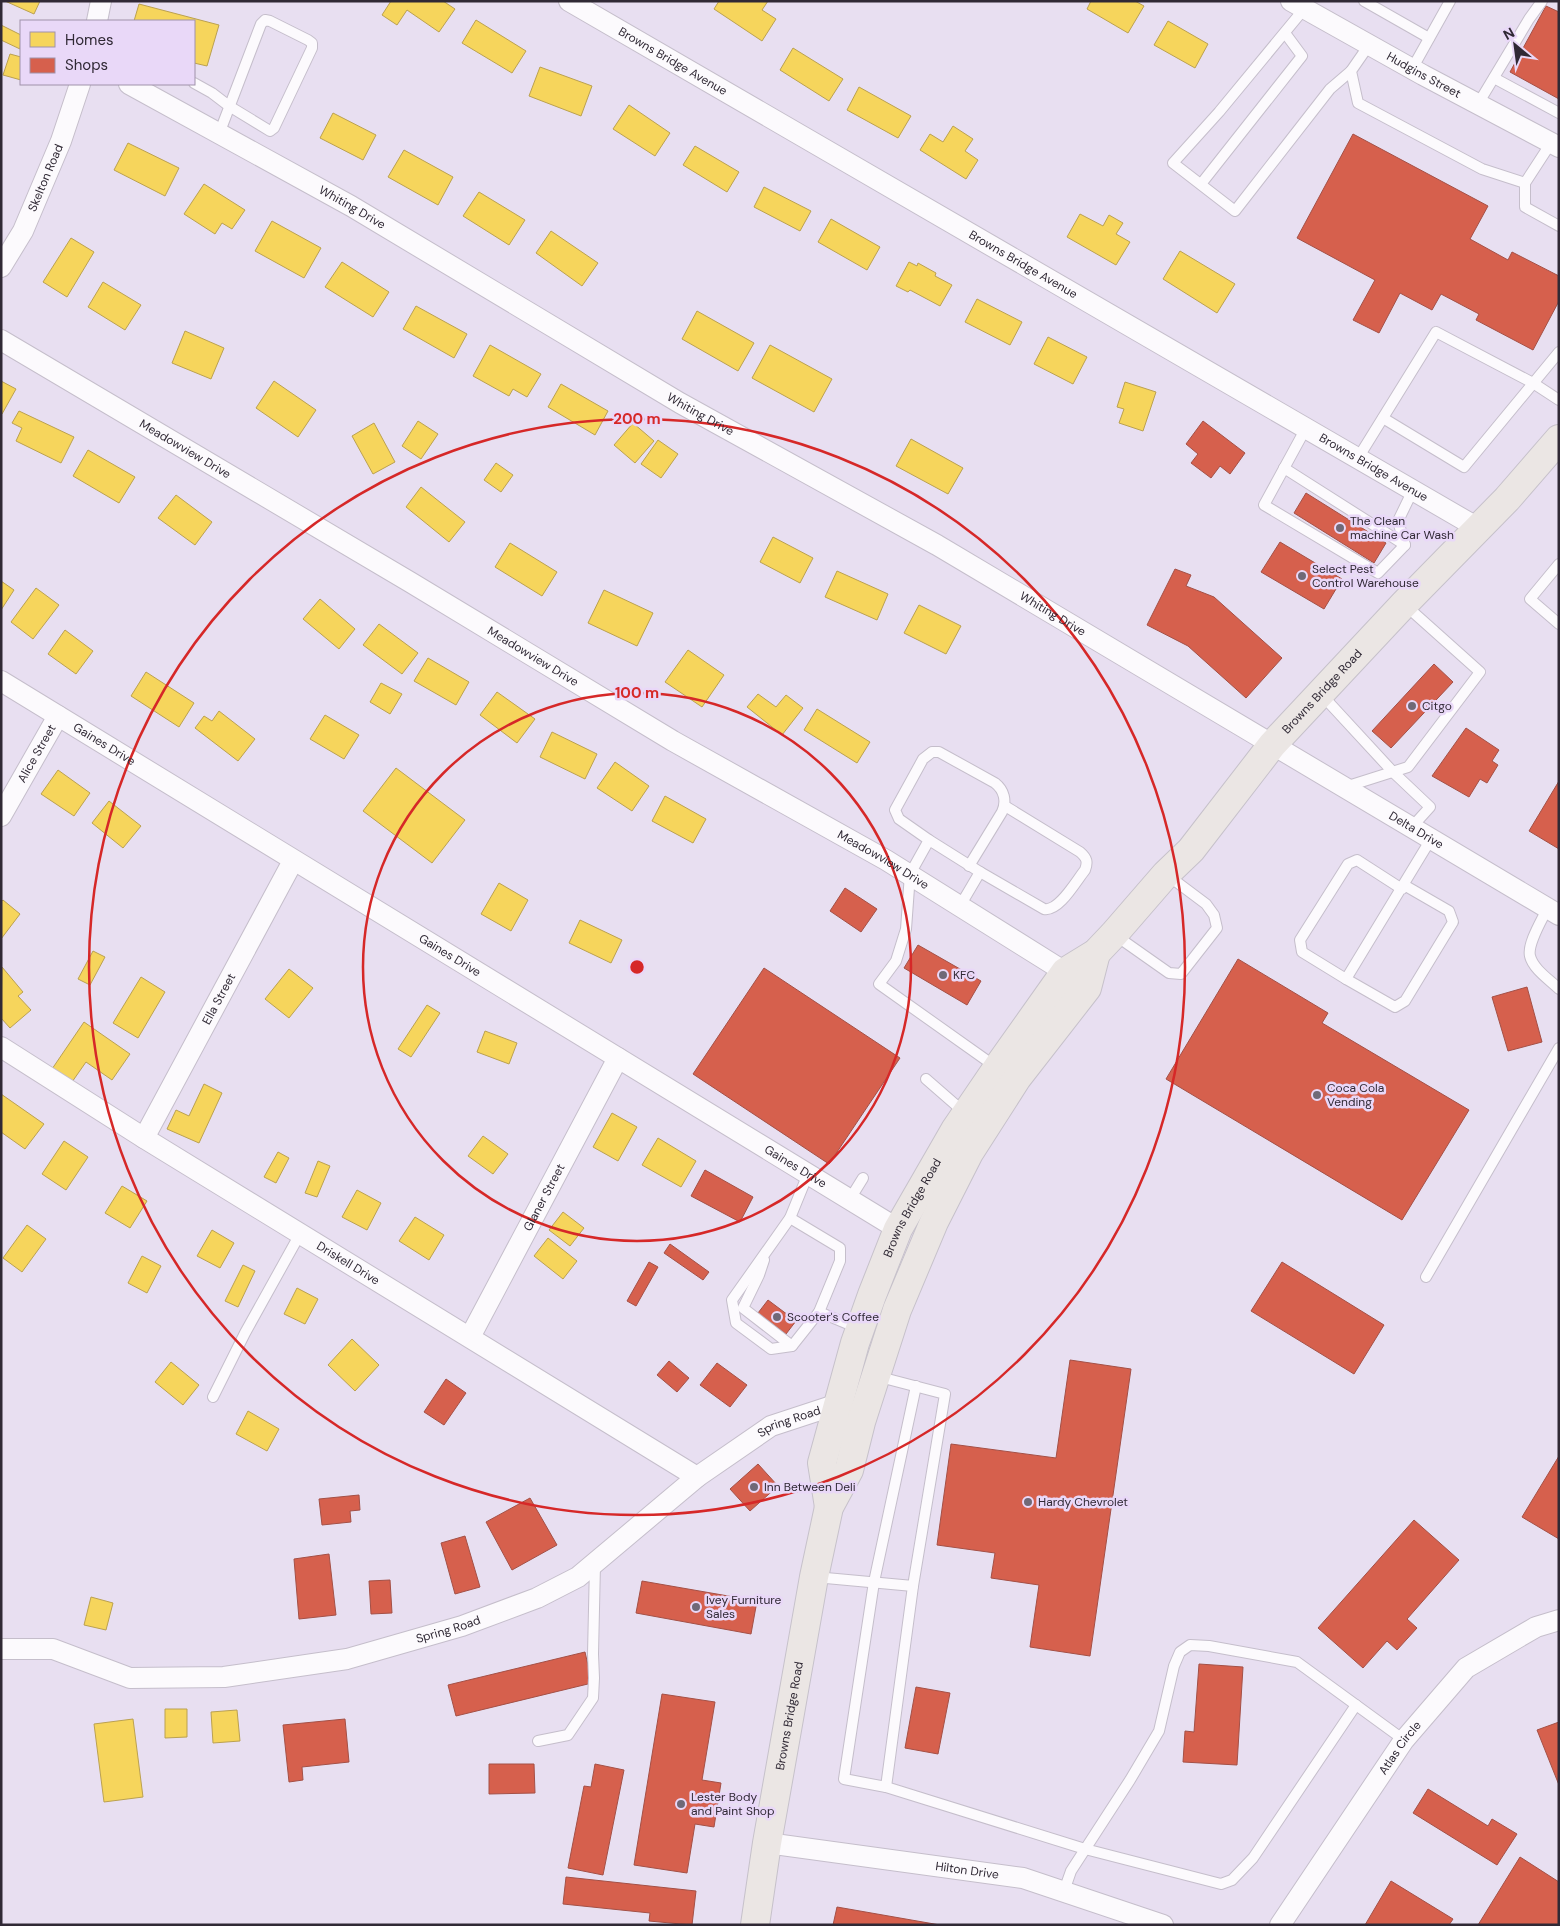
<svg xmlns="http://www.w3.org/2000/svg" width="1560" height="1926" viewBox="0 0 1560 1926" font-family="'DM Sans',sans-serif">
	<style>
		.homes { fill: #f6d55c; stroke: #bba150 }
		.shops { fill: #d6604d; stroke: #a45046 }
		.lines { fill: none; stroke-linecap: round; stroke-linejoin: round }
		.lane-casing { stroke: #c5becb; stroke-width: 12 }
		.street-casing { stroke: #c5becb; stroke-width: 22 }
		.primary-casing { stroke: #c6c1ca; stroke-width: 30 }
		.lane { stroke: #fcfafd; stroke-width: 10 }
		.street { stroke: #fcfafd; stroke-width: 20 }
		.primary { stroke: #ebe6e4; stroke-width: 28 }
		.ring { fill: none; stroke: #d62828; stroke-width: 2.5 }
		.poi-dot { fill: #706977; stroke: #e9d8f8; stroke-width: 2 }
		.labels { text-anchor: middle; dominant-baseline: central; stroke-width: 5; stroke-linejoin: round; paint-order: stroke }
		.street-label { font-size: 12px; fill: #302935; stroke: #e9d8f8 }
		.poi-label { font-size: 12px; fill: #302935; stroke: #e9d8f8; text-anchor: start }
		.centre { fill: #d62828; stroke: #e9d8f8; stroke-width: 2.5 }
		.ring-label { font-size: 15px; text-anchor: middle; font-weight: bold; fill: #d62828; stroke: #e9d8f8; stroke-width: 5; stroke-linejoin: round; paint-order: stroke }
	</style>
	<rect width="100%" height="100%" fill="#e8dff1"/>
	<g class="homes">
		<polygon points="5,1 40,1 34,14"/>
		<polygon points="391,1 443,1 455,9 439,32 407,10 397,25 382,15"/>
		<polygon points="719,1 768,1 762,10 776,19 762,41 714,9"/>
		<polygon points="1091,1 1135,1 1144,6 1128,33 1087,9"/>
		<polygon points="139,4 219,25 207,66 194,63 194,21 134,21"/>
		<polygon points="476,20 526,51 512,73 462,43"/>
		<polygon points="1168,21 1208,44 1195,68 1154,45"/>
		<polygon points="1,25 21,35 20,49 1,40"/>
		<polygon points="793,48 843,79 829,101 780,70"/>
		<polygon points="10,54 21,57 21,80 3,75"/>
		<polygon points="540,67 592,86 581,116 529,96"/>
		<polygon points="859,87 911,116 898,138 847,110"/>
		<polygon points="629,105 670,133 655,156 613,129"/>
		<polygon points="333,113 376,135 363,160 320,138"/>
		<polygon points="953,126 973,139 965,151 978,160 966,179 920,150 930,134 943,142"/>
		<polygon points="128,143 179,168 165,196 114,170"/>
		<polygon points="695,146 739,172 727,192 683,165"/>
		<polygon points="404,150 453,177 438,205 388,177"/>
		<polygon points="204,184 245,210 232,229 222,223 215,234 184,214"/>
		<polygon points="764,187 811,211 800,231 754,207"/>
		<polygon points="479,192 525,220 509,245 463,216"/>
		<polygon points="1080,214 1103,226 1109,215 1123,223 1116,234 1130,242 1116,265 1067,237"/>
		<polygon points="831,219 880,247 867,270 818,242"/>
		<polygon points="272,221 321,248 304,278 255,251"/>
		<polygon points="551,231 598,263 582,286 536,253"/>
		<polygon points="71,238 94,252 67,297 43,282"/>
		<polygon points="1180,251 1235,284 1217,313 1163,279"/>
		<polygon points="342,262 389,292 373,317 325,287"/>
		<polygon points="909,262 917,266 918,263 936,273 935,276 952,285 940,306 910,290 908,292 896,286"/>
		<polygon points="103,282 141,305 125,330 88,307"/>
		<polygon points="977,299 1022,322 1010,345 965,322"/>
		<polygon points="416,306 467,334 454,358 403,329"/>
		<polygon points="697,311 754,343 738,371 682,339"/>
		<polygon points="185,331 224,348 211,379 172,363"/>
		<polygon points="1048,337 1087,357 1073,384 1034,364"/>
		<polygon points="490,345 541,374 527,397 513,389 509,396 473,376"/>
		<polygon points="770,345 832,379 814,412 752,378"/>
		<polygon points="1,381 16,389 2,414 1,414"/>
		<polygon points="274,381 316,410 298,437 256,408"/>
		<polygon points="1125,382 1156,392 1143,431 1119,423 1124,409 1117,407"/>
		<polygon points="561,384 608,411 595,435 548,407"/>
		<polygon points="19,411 74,437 61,463 16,441 22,428 12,423"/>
		<polygon points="418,421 438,434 421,459 402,446"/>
		<polygon points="374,423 395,462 373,474 352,436"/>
		<polygon points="633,423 654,441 635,463 614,445"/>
		<polygon points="911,439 963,468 948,494 896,466"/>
		<polygon points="658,440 678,454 661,478 641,464"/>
		<polygon points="88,450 135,477 119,503 73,476"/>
		<polygon points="496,463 513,475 501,492 484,480"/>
		<polygon points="421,487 465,522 449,542 406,507"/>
		<polygon points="176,495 212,522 195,545 158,518"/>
		<polygon points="773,537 813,558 800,583 760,562"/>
		<polygon points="510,543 557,572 542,596 495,567"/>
		<polygon points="837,571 888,594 877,620 825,597"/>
		<polygon points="1,581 14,590 1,610"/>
		<polygon points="36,588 59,605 33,639 11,622"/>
		<polygon points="604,590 653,613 637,646 588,623"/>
		<polygon points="320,599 355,629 339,649 303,619"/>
		<polygon points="919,605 961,626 946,654 904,633"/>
		<polygon points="379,624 418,653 402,674 363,645"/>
		<polygon points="65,630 93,651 76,674 48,654"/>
		<polygon points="688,650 724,675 702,707 665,682"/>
		<polygon points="428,658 469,682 456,705 414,681"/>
		<polygon points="146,672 194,703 179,727 131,696"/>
		<polygon points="381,683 402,694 390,714 370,702"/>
		<polygon points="497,692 535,719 517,743 480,715"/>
		<polygon points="758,694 776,707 786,695 803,708 782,735 747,707"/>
		<polygon points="817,709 870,742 857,763 804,730"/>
		<polygon points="219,711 255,739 238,761 195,728 204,716 212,721"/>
		<polygon points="325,715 359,735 344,759 310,739"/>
		<polygon points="552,732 597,754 585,779 540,757"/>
		<polygon points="615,762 649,786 632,811 597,788"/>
		<polygon points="396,768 465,820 432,863 363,811"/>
		<polygon points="58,770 90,793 74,816 41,794"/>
		<polygon points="665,796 706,819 693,843 652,821"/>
		<polygon points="109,801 141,826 123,848 92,823"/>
		<polygon points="499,883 528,900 511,931 481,914"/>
		<polygon points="3,900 20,914 1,939 1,902"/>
		<polygon points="580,920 622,940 611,963 569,943"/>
		<polygon points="93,951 105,957 90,985 78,979"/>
		<polygon points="2,967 23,992 18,996 31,1010 10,1028 1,1018"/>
		<polygon points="289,969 313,988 289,1018 265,999"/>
		<polygon points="141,977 165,992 138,1038 113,1023"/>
		<polygon points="427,1005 440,1013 411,1057 398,1049"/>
		<polygon points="84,1022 130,1054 112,1080 86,1062 72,1082 52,1069"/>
		<polygon points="485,1031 517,1043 509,1064 477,1052"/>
		<polygon points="204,1084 222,1093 199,1143 167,1129 176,1110 189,1116"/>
		<polygon points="1,1094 44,1124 25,1149 1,1132"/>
		<polygon points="612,1113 637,1127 618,1161 593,1147"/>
		<polygon points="483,1136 508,1154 493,1174 468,1156"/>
		<polygon points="658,1138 696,1161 681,1187 642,1165"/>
		<polygon points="64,1141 88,1157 66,1190 42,1174"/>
		<polygon points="278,1152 289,1158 276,1183 264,1177"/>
		<polygon points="318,1161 330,1166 317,1197 305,1193"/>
		<polygon points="122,1186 147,1201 130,1228 105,1213"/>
		<polygon points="357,1190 381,1203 367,1230 342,1217"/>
		<polygon points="563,1212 584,1228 570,1246 549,1230"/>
		<polygon points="415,1217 444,1235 429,1260 399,1241"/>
		<polygon points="27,1225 46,1239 22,1272 3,1258"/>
		<polygon points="212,1230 234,1243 220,1268 197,1256"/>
		<polygon points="548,1238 577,1261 563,1279 534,1256"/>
		<polygon points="142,1256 161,1266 147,1293 128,1283"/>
		<polygon points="243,1265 255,1271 238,1307 225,1301"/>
		<polygon points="297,1288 318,1299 305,1324 284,1314"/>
		<polygon points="352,1339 379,1365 355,1391 328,1365"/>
		<polygon points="171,1362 199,1385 183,1405 155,1382"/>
		<polygon points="248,1411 279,1429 267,1451 236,1434"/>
		<polygon points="91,1597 113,1603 106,1630 84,1625"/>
		<polygon points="165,1709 187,1709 187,1737 165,1738"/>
		<polygon points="237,1710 240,1741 213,1743 211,1712"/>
		<polygon points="133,1719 143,1797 104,1802 94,1724"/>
	</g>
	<g class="shops">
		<polygon points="1546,6 1559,12 1559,99 1510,72"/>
		<polygon points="1353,134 1488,206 1470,239 1508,260 1512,252 1559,276 1559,301 1533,350 1476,320 1479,314 1441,294 1432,310 1400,293 1379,333 1353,320 1375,280 1297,238"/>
		<polygon points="1203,421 1245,453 1230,474 1220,466 1211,478 1191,463 1198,454 1186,444"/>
		<polygon points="1306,493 1386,543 1374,563 1294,513"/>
		<polygon points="1280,542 1342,579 1324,609 1261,572"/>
		<polygon points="1175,569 1191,575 1186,586 1214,597 1282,658 1246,698 1188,646 1147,625"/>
		<polygon points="1434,664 1453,682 1391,748 1372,731"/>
		<polygon points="1466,728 1499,750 1492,761 1498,765 1487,783 1480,779 1469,797 1432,776"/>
		<polygon points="1559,781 1559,849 1529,831"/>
		<polygon points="845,888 877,909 861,932 830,911"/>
		<polygon points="918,945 981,981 967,1005 904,968"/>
		<polygon points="1238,959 1328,1013 1322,1023 1469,1110 1402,1220 1166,1079"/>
		<polygon points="764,968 900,1058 829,1164 693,1074"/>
		<polygon points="1527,987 1542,1042 1508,1051 1492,997"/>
		<polygon points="705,1170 753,1197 740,1222 691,1196"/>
		<polygon points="670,1244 709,1272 703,1280 664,1253"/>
		<polygon points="649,1262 658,1267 636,1306 627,1301"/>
		<polygon points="1282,1262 1384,1325 1354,1374 1251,1311"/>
		<polygon points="768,1300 796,1321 786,1334 758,1313"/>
		<polygon points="1070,1360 1131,1369 1090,1656 1030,1647 1039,1585 991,1578 995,1553 937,1545 951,1444 1056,1458"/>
		<polygon points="669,1361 689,1378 677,1392 657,1375"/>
		<polygon points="717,1363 747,1385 730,1407 700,1385"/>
		<polygon points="446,1379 466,1393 444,1425 424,1412"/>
		<polygon points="1559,1456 1559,1539 1522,1517"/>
		<polygon points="758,1464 778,1486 750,1511 730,1489"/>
		<polygon points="359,1495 360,1510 350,1511 351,1522 322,1525 319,1499"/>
		<polygon points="530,1498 557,1545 512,1570 486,1522"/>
		<polygon points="1414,1520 1459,1560 1407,1619 1417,1628 1397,1650 1387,1641 1363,1668 1318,1628"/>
		<polygon points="465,1536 480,1587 455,1594 441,1543"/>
		<polygon points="329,1554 336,1615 299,1619 294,1559"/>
		<polygon points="390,1580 392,1613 371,1614 369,1581"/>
		<polygon points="642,1581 757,1601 751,1634 636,1613"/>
		<polygon points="585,1652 592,1683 456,1716 448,1685"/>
		<polygon points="1199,1664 1243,1667 1237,1765 1183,1762 1185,1731 1194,1732"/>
		<polygon points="916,1687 950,1693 938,1754 905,1748"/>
		<polygon points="662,1694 715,1702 702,1780 721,1783 714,1827 695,1824 687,1873 634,1865"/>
		<polygon points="345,1719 349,1762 302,1767 303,1780 289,1782 283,1725"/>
		<polygon points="1559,1722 1559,1785 1537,1730"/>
		<polygon points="489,1764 534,1764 535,1793 489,1794"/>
		<polygon points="595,1764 624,1770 603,1875 568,1868 584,1786 591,1787"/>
		<polygon points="1428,1789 1488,1826 1492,1819 1517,1834 1497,1865 1413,1813"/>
		<polygon points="1520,1857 1559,1882 1559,1925 1478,1925"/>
		<polygon points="566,1877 696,1891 692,1925 649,1921 650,1913 563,1904"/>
		<polygon points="1391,1881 1453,1919 1449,1925 1365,1925"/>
		<polygon points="837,1907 940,1925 833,1925"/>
	</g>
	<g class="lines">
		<g class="lane-casing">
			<g id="lane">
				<polyline points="1364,1 1429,38"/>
				<polyline points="1304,9 1219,112 1173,163 1235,211 1330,89 1351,71"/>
				<polyline points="1369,45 1351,71 1358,103 1482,169 1525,183"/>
				<polyline points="1412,69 1450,1"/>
				<polyline points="1494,78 1559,113"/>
				<polyline points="194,83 212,93 229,106 270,131 274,128 312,48 312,43 308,40 270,21 265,20 261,24 219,134"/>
				<polyline points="1478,104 1529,19 1542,1"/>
				<polyline points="1551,143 1525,183 1525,207 1559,226"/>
				<polyline points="1201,184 1302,56 1285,33"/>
				<polyline points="1383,418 1464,467 1559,352"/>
				<polyline points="1306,428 1264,505 1378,573 1405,545 1398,521 1413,490"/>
				<polyline points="1358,458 1436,332 1533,383 1559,400"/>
				<polyline points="1284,468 1405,545"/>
				<polyline points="1559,564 1530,599 1559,624"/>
				<polyline points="1321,694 1393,772 1430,807 1411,828"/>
				<polyline points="1345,787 1408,767 1480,672 1404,604"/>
				<path d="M929,840L899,819L895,810L923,759L932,752H939L995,783C1004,790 1007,801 1002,812L969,866"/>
				<path d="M980,872L1044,909C1059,912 1076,881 1085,870C1088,862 1087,858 1080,852L1005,806"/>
				<polyline points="1402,889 1357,860 1348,864 1300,940 1302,952 1346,979 1431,839"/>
				<polyline points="960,906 980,872 929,840 910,874 906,929 896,961 879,984 996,1067"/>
				<path d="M1547,909C1542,920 1527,944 1530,956C1533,969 1550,980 1559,989"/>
				<polyline points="1115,935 1169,973 1181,974 1217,928 1214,915 1206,904 1166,874"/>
				<polyline points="1346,979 1395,1007 1405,1001 1453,922 1449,911 1404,885"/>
				<polyline points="926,1079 965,1113"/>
				<polyline points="808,1174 790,1218 732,1300 736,1323 771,1349 792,1346 819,1312 860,1329"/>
				<polyline points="850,1199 863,1178"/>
				<polyline points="790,1218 840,1248 840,1261 819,1312"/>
				<polyline points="764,1260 759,1275 743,1308 792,1346"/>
				<polyline points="1426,1277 1559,1048"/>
				<polyline points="213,1397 245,1333 300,1234"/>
				<polyline points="815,1577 913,1586 945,1394 876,1376"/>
				<polyline points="913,1586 886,1787 844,1779 874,1582 916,1386"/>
				<polyline points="538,1741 568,1735 593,1698 594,1678 593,1654 595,1564"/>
				<polyline points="886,1787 1085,1849 1221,1884 1232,1880 1253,1858 1356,1705"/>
				<polyline points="1064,1891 1071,1871 1130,1780 1159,1731 1174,1666 1180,1652 1190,1645 1209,1646 1297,1662 1404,1740"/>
			</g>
		</g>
		<g class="street-casing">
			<g id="street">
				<path id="s1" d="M569,1L1478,528"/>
				<path id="s2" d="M1291,1L1423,75L1559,147"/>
				<polyline points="97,21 101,1"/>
				<path id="s3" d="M129,84L351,206L680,403L937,545L1559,915"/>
				<path id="s4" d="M1,267L23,231L61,141L80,84"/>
				<path id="s5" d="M1,340L410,582L673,741L886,860L1065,972"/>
				<path id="s6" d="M1,681L898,1229"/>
				<path id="s7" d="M1,816L58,716"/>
				<path id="s8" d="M1,1047L144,1138L697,1477"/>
				<path id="s9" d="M144,1138L293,861"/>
				<path id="s10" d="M470,1337L618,1058"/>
				<path id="s11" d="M1,1649H53L130,1678L224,1677L347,1659L462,1626L537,1598L578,1577L697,1477L771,1426L838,1404"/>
				<path id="s12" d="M767,1843L1023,1878L1163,1925"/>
				<path id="s13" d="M1280,1925L1404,1740L1466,1668L1536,1627L1559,1620"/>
			</g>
		</g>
		<g class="primary-casing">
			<g id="primary">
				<path id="s14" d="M829,1507L822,1463L855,1343L872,1295L898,1229L955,1130L1002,1061L1065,972L1096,953L1114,934L1166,874L1191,850L1272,745L1404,604L1507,499L1559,439"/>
				<path id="s15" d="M755,1925L767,1843L814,1577L829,1507L849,1470L861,1422L897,1310L934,1222L969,1153L1017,1078L1087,988L1096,953"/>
			</g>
		</g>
		<use href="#lane" class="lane"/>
		<use href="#street" class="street"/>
		<use href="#primary" class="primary"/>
	</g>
	<g class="ring">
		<circle cx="637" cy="967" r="274"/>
		<circle cx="637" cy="967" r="548"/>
	</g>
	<g class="poi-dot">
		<circle cx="1340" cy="528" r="5"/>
		<circle cx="1302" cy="576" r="5"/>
		<circle cx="1412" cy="706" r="5"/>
		<circle cx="943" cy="975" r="5"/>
		<circle cx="1317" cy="1095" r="5"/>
		<circle cx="777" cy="1317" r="5"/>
		<circle cx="754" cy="1487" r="5"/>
		<circle cx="1028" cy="1502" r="5"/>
		<circle cx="696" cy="1607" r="5"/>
		<circle cx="681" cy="1804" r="5"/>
	</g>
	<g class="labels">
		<g class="street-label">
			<text stroke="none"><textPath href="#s1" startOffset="120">Browns Bridge Avenue</textPath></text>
			<text stroke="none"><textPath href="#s2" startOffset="152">Hudgins Street</textPath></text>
			<text stroke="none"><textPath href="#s4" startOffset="100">Skelton Road</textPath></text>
			<text stroke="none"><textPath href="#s3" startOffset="255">Whiting Drive</textPath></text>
			<text stroke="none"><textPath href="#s1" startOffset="525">Browns Bridge Avenue</textPath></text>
			<text stroke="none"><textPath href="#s3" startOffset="660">Whiting Drive</textPath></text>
			<text stroke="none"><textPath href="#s5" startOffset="214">Meadowview Drive</textPath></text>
			<text stroke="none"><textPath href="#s1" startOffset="930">Browns Bridge Avenue</textPath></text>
			<text stroke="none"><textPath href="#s3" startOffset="1065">Whiting Drive</textPath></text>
			<text stroke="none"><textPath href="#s5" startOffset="619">Meadowview Drive</textPath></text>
			<text stroke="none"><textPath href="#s14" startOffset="980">Browns Bridge Road</textPath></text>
			<text stroke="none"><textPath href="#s6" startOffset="121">Gaines Drive</textPath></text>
			<text stroke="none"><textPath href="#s7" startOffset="72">Alice Street</textPath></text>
			<text stroke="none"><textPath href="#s3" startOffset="1488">Delta Drive</textPath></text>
			<text stroke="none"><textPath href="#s5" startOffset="1024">Meadowview Drive</textPath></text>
			<text stroke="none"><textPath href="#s6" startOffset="526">Gaines Drive</textPath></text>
			<text stroke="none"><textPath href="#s9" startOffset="158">Ella Street</textPath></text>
			<text stroke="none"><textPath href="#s6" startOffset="931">Gaines Drive</textPath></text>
			<text stroke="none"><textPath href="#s10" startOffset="158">Glaner Street</textPath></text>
			<text stroke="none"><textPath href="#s14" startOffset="316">Browns Bridge Road</textPath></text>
			<text stroke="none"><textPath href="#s8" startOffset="409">Driskell Drive</textPath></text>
			<text stroke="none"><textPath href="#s11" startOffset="862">Spring Road</textPath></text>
			<text stroke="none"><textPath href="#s11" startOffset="458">Spring Road</textPath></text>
			<text stroke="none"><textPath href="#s15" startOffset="212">Browns Bridge Road</textPath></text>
			<text stroke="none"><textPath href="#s13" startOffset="214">Atlas Circle</textPath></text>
			<text stroke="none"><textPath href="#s12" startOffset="202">Hilton Drive</textPath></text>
		</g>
		<g class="poi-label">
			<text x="1350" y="521">The Clean<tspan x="1350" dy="14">machine Car Wash</tspan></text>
			<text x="1312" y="569">Select Pest<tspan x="1312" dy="14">Control Warehouse</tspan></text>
			<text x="1422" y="706">Citgo</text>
			<text x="953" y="975">KFC</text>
			<text x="1327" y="1088">Coca Cola<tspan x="1327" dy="14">Vending</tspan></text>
			<text x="787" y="1317">Scooter's Coffee</text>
			<text x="764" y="1487">Inn Between Deli</text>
			<text x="1038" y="1502">Hardy Chevrolet</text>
			<text x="706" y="1600">Ivey Furniture<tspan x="706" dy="14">Sales</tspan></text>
			<text x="691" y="1797">Lester Body<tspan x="691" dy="14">and Paint Shop</tspan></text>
		</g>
	</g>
	<circle cx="637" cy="967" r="8" class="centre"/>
	<g class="ring-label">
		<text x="637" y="424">200 m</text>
		<text x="637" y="698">100 m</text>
	</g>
	<rect width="1560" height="1926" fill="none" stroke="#302935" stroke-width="5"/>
	<rect x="20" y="20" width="175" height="65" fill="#e9d8f8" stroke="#9f92aa"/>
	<rect x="30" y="32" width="25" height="15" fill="#f6d55c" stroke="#9f92aa"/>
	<text x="65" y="45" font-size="15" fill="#302935">Homes</text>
	<rect x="30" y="58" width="25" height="15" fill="#d6604d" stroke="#9f92aa"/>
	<text x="65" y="70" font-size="15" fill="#302935">Shops</text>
	<g transform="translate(1515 45) rotate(331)" stroke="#e9d8f8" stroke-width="4" paint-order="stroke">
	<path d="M0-4L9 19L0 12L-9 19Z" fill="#302935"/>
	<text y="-8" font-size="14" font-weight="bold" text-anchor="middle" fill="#302935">N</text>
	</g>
</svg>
